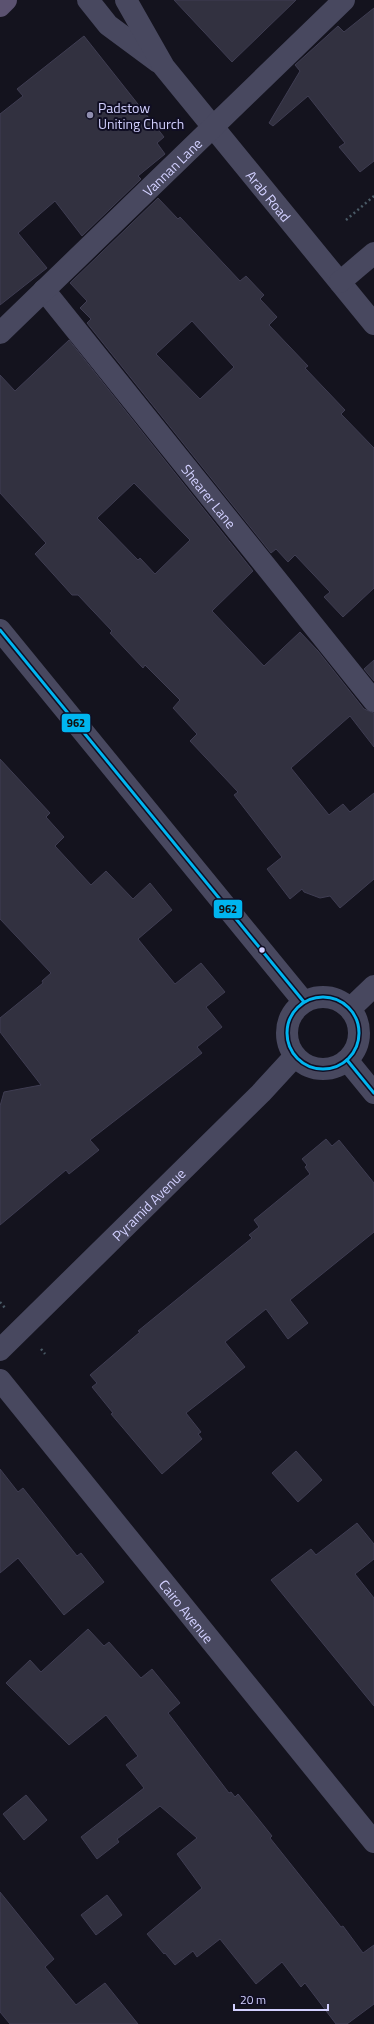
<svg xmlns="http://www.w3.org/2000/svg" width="374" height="2024" viewBox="0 0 374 2024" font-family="'Titillium Web',sans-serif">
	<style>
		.building { fill: #323140; stroke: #3f3d52; fill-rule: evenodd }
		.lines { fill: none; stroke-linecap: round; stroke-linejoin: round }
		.path { stroke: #495965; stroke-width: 2.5; stroke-dasharray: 2 3; stroke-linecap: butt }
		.minor { stroke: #48485f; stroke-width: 22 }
		.major { stroke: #5b5270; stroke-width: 22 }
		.bus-1-casing { stroke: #100e23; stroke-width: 6 }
		.bus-1 { stroke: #00b5ef; stroke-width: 3 }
		.poi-dot { fill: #908eb0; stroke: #100e23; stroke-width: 1.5 }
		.bus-dot { fill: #d2d0ff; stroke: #100e23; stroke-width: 1.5 }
		.labels { text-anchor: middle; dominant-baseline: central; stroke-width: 4; stroke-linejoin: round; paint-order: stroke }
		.poi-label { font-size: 14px; fill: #d2d0ff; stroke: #100e23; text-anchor: start }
		.street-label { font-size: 14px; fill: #d2d0ff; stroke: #100e23 }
		.line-badge { stroke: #100e23; stroke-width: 1.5 }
		.pale-badge-label { font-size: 11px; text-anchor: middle; font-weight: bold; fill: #111 }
	</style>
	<rect width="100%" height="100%" fill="#14131e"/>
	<g class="building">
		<polygon points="174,0 296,0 232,62"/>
		<polygon points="374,8 374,161 360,172 339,147 345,143 308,96 273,126 269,123 300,71 295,65 338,26 344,32"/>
		<polygon points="84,36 164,137 157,143 165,154 138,176 141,179 82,236 55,201 18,233 47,268 0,305 0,114 23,96 17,89"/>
		<path d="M158,198L178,219L180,217L240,281L246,276L264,295L260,299L277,317L269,325L308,366L305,368L345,410L341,414L374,448V588L343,617L324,597L330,592L295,555L288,562L276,549L271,553L87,323L91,319L80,308L87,301L70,283ZM192,321L234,367L200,399L156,354Z"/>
		<path d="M69,340L253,571L212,611L264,666L300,632L318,651L364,709L374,713V747L350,716L291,768L329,815L343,804L350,812L374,793V879L340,908L330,896L320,898L304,892L302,889L290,899L267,869L282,857L234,795L238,792L190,741L197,734L173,708L180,700L145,665L143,668L110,633L112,631L94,612L78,595H72L35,554L46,543L0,493V375L15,391ZM134,483L190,540L155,574L140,558L138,560L97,518Z"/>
		<polygon points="374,660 374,681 364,669"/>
		<polygon points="0,759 50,813 46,817 64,837 55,846 91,885 106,871 133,899 150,883 172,910 138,939 175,984 201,963 225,992 206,1007 222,1027 197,1047 202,1053 90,1140 99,1150 69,1174 66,1170 0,1225 0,1106 4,1092 41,1085 0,1032 0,1018 43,983 42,981 51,973 0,919"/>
		<polygon points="326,1139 332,1146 339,1140 374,1183 374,1232 290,1300 308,1323 288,1339 266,1309 225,1342 245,1367 186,1413 201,1432 198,1434 202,1439 162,1474 111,1414 113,1413 92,1387 97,1383 90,1375 140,1332 138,1331 252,1238 249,1235 259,1227 254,1220 310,1174 305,1167 307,1165 302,1159"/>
		<polygon points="296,1451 322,1480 298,1502 272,1473"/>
		<polygon points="0,1469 18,1492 23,1488 77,1556 81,1553 104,1582 64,1615 18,1558 0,1573"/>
		<polygon points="357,1523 374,1544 374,1559 355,1574 374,1598 374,1706 271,1580 311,1549 316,1555"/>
		<polygon points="88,1629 104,1646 109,1642 141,1678 152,1669 180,1703 168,1713 229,1793 231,1792 235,1797 238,1794 256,1816 272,1836 270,1838 341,1927 343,1926 363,1953 374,1945 374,2004 347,2024 336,2024 305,1983 301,1987 282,1962 256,1984 220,1939 197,1957 193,1951 175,1965 165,1953 164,1954 147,1934 202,1888 177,1854 197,1838 160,1806 117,1839 119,1842 97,1859 81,1837 144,1788 126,1765 138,1756 106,1715 69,1745 6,1683 30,1660 41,1672"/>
		<polygon points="26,1795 47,1820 24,1840 3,1814"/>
		<polygon points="0,1892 54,1959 45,1967 76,2005 105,1983 138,2024 10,2024 0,2012"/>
		<polygon points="107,1895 122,1915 96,1935 81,1915"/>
	</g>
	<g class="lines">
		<g class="path">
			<polyline points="346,220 374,196"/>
			<polyline points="0,1302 5,1308"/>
			<polyline points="41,1349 45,1354"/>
		</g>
		<g class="minor">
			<polyline points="88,0 108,25 158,62"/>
			<path id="s1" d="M126,0L164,67L374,324"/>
			<polyline points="340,282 374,253"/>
			<path id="s2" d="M44,290L374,701"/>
			<path id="s3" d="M0,333L344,0"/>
			<polyline points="0,630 304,1002"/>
			<circle cx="323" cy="1033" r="36"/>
			<polyline points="350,1009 374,986"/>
			<polyline points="347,1060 374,1093"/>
			<path id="s4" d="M0,1350L261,1093L295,1056"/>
			<path id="s5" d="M0,1380L374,1842"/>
		</g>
		<polyline class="major" points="0,6 6,0"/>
		<g class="bus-1-casing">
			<g id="bus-1">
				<polyline points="0,630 304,1002"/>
				<circle cx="323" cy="1033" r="36"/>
				<polyline points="347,1060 374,1093"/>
			</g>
		</g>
		<use href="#bus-1" class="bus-1"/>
	</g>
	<circle class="poi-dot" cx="90" cy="115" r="4"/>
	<circle class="bus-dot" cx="262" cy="950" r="3.5"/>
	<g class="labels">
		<g class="poi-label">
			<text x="98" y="107">Padstow<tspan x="98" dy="16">Uniting Church</tspan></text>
		</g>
		<g class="street-label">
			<text stroke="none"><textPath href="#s3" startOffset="239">Vannan Lane</textPath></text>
			<text stroke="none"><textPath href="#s1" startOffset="243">Arab Road</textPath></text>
			<text stroke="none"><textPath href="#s2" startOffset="264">Shearer Lane</textPath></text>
			<text stroke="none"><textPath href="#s4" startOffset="208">Pyramid Avenue</textPath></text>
			<text stroke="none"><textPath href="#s5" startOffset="297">Cairo Avenue</textPath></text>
		</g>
	</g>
	<g class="line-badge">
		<rect x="61" y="713" width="30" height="20" rx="4" fill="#00b5ef"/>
		<rect x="213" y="899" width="30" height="20" rx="4" fill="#00b5ef"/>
	</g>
	<g class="pale-badge-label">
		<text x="76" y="727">962</text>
		<text x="228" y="913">962</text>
	</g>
	<path d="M234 2004v6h94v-6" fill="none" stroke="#d2d0ff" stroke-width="2"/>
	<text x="240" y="2004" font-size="12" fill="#d2d0ff" stroke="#100e23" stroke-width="3" paint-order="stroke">20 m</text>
</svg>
